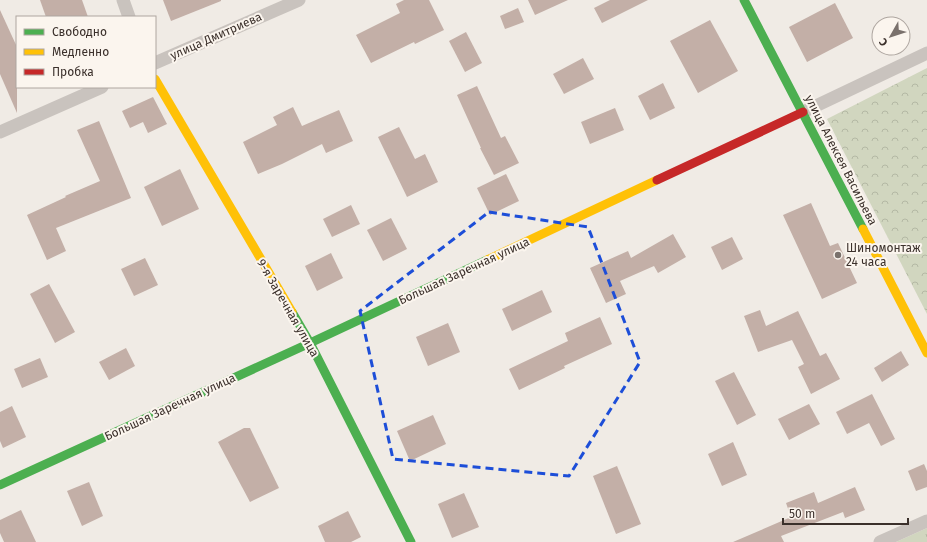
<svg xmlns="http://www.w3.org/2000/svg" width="927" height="542" viewBox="0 0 927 542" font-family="'Fira Sans',sans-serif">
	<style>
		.forest { fill: url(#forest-crowns) }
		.park { fill: url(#park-tufts) }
		.building { fill: #c3afa7 }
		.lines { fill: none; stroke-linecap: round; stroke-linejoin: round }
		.street { stroke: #c9c3be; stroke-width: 13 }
		.fast { stroke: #4caf50; stroke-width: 9 }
		.slow { stroke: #ffc107; stroke-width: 9 }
		.jam { stroke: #c62828; stroke-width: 9 }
		.marked { fill: none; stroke: #1d4ed8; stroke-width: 3; stroke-dasharray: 8 5; stroke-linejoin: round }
		.poi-dot { fill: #7a716c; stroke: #fbf5ee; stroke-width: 1.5 }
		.labels { text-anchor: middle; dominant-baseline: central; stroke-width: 4; stroke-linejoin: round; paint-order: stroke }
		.street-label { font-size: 12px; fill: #3b302b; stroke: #fbf5ee }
		.poi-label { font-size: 12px; fill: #3b302b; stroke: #fbf5ee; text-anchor: start }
	</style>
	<defs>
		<pattern id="forest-crowns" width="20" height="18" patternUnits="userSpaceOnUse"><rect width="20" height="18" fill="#d1d6bf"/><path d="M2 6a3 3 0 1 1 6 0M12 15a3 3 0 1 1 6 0" fill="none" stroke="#b4b8a4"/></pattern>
		<pattern id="park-tufts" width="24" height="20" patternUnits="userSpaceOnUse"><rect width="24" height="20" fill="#d1d6bf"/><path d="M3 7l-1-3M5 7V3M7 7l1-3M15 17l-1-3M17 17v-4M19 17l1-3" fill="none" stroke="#b4b8a4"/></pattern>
	</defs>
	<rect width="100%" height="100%" fill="#f0ebe5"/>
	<polygon class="forest" points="927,68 927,314 827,119"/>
	<polygon class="park" points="927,528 927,542 896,542"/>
	<g class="building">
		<polygon points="40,0 82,0 88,17 46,17"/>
		<polygon points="163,0 221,0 221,1 171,21"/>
		<polygon points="404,0 429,0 444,30 415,44 414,42 371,63 356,35 400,13 396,4"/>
		<polygon points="528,0 568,0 535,15"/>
		<polygon points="610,0 648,0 602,23 594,8"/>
		<polygon points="835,3 853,38 807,62 789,27"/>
		<polygon points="518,8 524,22 505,29 500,16"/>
		<polygon points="0,10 17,47 17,113 0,74"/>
		<polygon points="710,20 738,71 698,93 670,41"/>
		<polygon points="466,32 482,63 465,72 449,41"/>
		<polygon points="583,58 594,79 564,94 553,74"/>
		<polygon points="663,83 675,108 650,120 638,96"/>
		<polygon points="477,86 501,138 505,136 519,163 494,175 480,148 481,148 457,95"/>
		<polygon points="153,97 167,124 148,133 143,122 130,128 122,111"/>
		<polygon points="293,107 302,126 339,110 353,141 326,153 322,144 282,164 258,174 243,142 277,125 273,117"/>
		<polygon points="615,108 624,130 590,144 581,122"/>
		<polygon points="99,121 131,198 56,228 66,251 47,260 27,215 66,197 65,196 100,181 77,130"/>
		<polygon points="399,127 415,159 425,154 438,182 407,197 378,137"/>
		<polygon points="180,169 199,209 162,226 144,187"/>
		<polygon points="506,174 519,201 490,215 477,188"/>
		<polygon points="811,203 830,246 838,243 857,283 822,299 783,215"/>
		<polygon points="351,205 360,224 332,237 323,219"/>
		<polygon points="391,218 407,249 383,261 367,230"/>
		<polygon points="673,234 686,257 658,273 654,266 620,281 626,294 606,303 590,268 628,251 631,258"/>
		<polygon points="732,237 743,259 722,270 711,247"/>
		<polygon points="331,253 343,278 317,291 305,266"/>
		<polygon points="145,258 158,285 134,296 121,269"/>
		<polygon points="49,284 75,332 55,343 30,294"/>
		<polygon points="542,290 552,312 512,331 502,309"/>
		<polygon points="760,310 766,326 798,311 820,356 826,353 840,379 811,394 798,367 804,364 792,340 758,352 744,316"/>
		<polygon points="600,317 612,344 564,366 565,368 519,390 509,369 568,341 565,333"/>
		<polygon points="448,323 460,352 428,366 416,337"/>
		<polygon points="126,348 135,366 109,380 99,362"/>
		<polygon points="901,351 909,365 882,382 874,368"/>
		<polygon points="40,358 48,377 22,388 14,369"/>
		<polygon points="734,372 756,415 737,425 715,381"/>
		<polygon points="872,394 895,439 881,446 869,423 847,434 836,412"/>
		<polygon points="809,404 820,424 789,440 778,419"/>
		<polygon points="12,406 26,437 3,448 0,441 0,412"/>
		<polygon points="433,415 446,444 410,461 397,431"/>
		<polygon points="244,428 250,428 279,488 250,502 218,442"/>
		<polygon points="733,442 747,475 722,486 708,454"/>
		<polygon points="924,464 927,471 927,487 916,491 908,471"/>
		<polygon points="617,466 641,524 616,534 593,476"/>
		<polygon points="89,482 103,516 82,526 67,491"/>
		<polygon points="855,487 865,510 845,518 843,512 781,536 784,542 733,542 791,517 786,503 814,492 818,503"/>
		<polygon points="464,493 479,527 452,538 438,504"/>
		<polygon points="21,510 36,542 4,542 0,533 0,520"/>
		<polygon points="348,511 361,537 351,542 325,542 318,526"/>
	</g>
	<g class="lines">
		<g class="street">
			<polyline points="123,0 129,17"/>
			<polyline points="155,63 299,0"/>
			<polyline points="803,112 927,53"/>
			<polyline points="0,132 102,87"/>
			<polyline points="880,542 927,521"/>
		</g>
		<g class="fast">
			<polyline points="744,0 863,229"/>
			<polyline points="292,312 310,343 411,542"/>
			<polyline points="0,485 310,343 487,260"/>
		</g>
		<g class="slow">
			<polyline points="155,79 292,312"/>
			<polyline points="863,229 927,353"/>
			<polyline points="487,260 657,180"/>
		</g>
		<polyline class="jam" points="657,180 803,112"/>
	</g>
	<path class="marked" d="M489,212L588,227L640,362L569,476L393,459L360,311Z"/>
	<circle class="poi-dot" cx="838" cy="255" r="4"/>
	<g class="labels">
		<g class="street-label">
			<text transform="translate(216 36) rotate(-24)">улица Дмитриева</text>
			<text transform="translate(841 160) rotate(63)">улица Алексея Васильева</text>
			<text transform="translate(464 271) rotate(-25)">Большая Заречная улица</text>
			<text transform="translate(288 308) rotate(60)">9-я Заречная улица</text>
			<text transform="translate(170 407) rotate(-25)">Большая Заречная улица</text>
		</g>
		<g class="poi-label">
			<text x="846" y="248">Шиномонтаж<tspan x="846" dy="14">24 часа</tspan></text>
		</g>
	</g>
	<rect x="16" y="16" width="140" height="72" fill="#fbf5ee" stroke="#aea6a0"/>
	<rect x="24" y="29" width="20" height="6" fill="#4caf50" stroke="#aea6a0"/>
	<text x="52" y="36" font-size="12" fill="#3b302b">Свободно</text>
	<rect x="24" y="49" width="20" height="6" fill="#ffc107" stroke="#aea6a0"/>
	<text x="52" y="56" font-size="12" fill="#3b302b">Медленно</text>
	<rect x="24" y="69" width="20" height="6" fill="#c62828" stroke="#aea6a0"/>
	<text x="52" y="76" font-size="12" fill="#3b302b">Пробка</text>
	<g transform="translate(891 36) rotate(231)"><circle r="19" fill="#fbf5ee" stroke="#aea6a0"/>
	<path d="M0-3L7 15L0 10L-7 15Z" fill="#7a716c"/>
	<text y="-6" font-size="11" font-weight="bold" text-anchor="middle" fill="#3b302b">С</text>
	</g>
	<path d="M783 518v6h125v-6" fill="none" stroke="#3b302b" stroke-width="2"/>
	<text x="789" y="518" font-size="12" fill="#3b302b" stroke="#fbf5ee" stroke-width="3" paint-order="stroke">50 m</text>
</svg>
